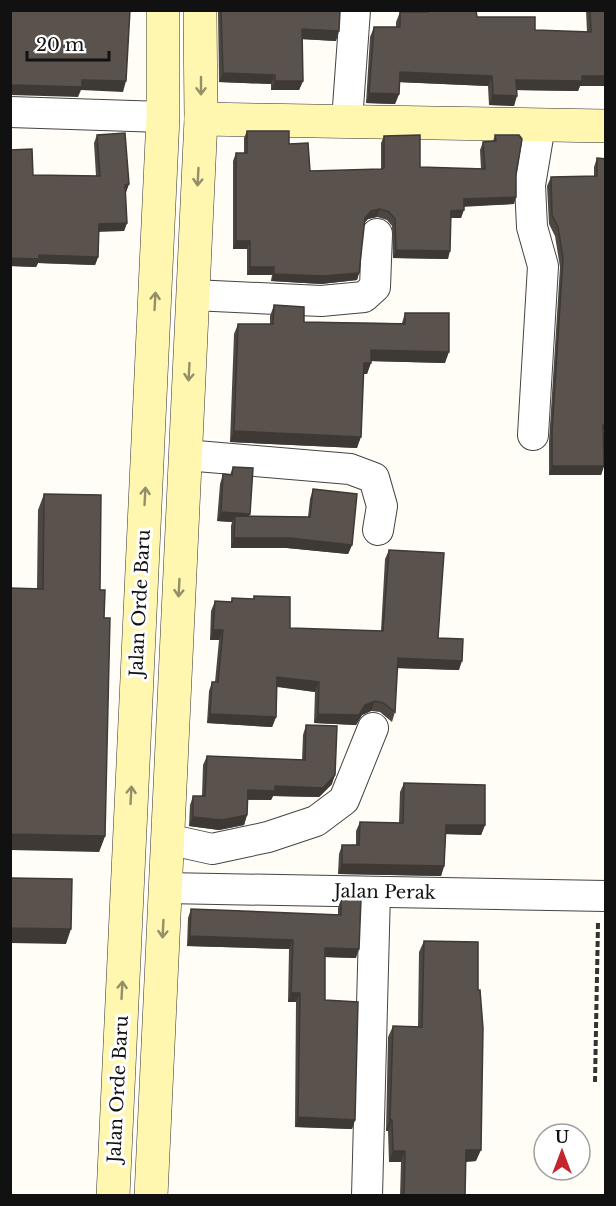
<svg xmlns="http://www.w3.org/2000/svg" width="616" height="1206" viewBox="0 0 616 1206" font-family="'Libre Baskerville',serif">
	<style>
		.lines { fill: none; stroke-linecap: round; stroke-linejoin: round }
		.street-casing { stroke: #444; stroke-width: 32 }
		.secondary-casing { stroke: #333; stroke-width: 34 }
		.path { stroke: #333; stroke-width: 4; stroke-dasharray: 6 3; stroke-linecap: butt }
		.street { stroke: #fff; stroke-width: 30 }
		.secondary { stroke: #fff6b0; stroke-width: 33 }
		.wall { fill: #4d4742 }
		.shaded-wall { fill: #3f3936 }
		.building { fill: #5a524d; stroke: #3f3936; stroke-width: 1.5 }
		.oneway { stroke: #948f68 }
		.labels { text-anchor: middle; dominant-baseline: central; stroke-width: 6; stroke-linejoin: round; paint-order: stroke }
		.street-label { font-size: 18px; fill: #111; stroke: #fff }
	</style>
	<rect width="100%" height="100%" fill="#fffdf5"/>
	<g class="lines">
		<g class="street-casing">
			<g id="street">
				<polyline points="10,112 163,117"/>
				<polyline points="347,121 355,10"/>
				<polyline points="193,295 321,301 364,297 375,287 377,234"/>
				<polyline points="533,435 543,266 532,227 530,185 540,125"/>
				<polyline points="185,455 350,469 374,478 382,506 378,530"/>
				<polyline points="167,839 212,849 268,837 316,821 344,800 373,728"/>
				<polyline points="165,888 606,896"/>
				<polyline points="367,1196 375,892"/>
			</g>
		</g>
		<g class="secondary-casing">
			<g id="secondary">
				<polyline points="201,119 606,126"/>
				<polyline points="113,1196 163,117 163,10"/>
				<polyline points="151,1196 201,119 200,10"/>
			</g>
		</g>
		<polyline class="path" points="595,1082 598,923"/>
		<use href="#street" class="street"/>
		<use href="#secondary" class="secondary"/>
	</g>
	<g class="wall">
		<polygon points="218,10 340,10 336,41 302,39 303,81 299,90 271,90 271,84 219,82"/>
		<polygon points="424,10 476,10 477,17 535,30 587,32 586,10 606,10 578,91 517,90 514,106 489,105 488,86 399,82 399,94 395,104 366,103 370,37 374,27 396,27 396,22 400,12 424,12"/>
		<polygon points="247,131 289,144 310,171 381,169 381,143 384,136 420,167 481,169 480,150 483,142 493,141 495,135 516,175 514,204 464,206 461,218 451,218 448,259 393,258 392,226 387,220 377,217 368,219 364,223 359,273 357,280 321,284 271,281 272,275 247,275 247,249 233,249 233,161 236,153 244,153 244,138"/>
		<polygon points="97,135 129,184 126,192 125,192 127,223 124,231 99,231 98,257 95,265 38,263 36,267 10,266 10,150 33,175 96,176 94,143"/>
		<polygon points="597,158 606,159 606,425 603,431 604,466 601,475 549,475 549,441 560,267 555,236 549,224 547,186 551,177 594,176 594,167"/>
		<polygon points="274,305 304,322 402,323 405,313 445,363 371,361 367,374 363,374 357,448 230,442 234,334 238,324 270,324 270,316"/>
		<polygon points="233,467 250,514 249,516 308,517 310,499 313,489 352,545 348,554 287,548 231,548 231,526 232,522 217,521 220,484 223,474 230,475"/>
		<polygon points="44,494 100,590 104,618 105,836 99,852 37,589 38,510"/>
		<polygon points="389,550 438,638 459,670 397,668 395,712 392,722 380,712 371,711 362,715 356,725 314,723 315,692 277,687 276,717 272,727 207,723 209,691 212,682 215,682 219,640 210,640 211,611 215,601 231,602 232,598 253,599 254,596 290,628 381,631 385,559"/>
		<polygon points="306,725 332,784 319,797 273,796 271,800 248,800 247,815 244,825 219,830 189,826 190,805 193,796 202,796 203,765 207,756 302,760 303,735"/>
		<polygon points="404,783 485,825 481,835 446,834 444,866 441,876 338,874 339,854 342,845 356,845 356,831 360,822 399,823 400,792"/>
		<polygon points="341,899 356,958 325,957 325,1000 355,1120 352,1129 295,1127 296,1002 288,1002 289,949 187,946 188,918 191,909 338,915 338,908"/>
		<polygon points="424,941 476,1161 465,1162 465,1196 400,1196 401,1162 389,1162 388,1131 386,1131 388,1037 393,1026 418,1027 419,952"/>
	</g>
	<g class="shaded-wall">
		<polygon points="302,29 339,31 336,41 299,39"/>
		<polygon points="400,72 492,76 488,86 396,82"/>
		<polygon points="223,73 275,75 271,84 219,82"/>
		<polygon points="582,76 606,76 606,86 580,86 578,91 512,90 516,80"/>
		<polygon points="82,80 126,81 123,92 81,90 78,97 10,95 10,86 14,85"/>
		<polygon points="275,81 303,81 299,90 271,90"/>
		<polygon points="369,93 399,94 395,104 366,103"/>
		<polygon points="493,95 517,96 514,106 489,105"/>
		<polygon points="129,184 126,192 122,193 125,185"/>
		<polygon points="516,197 514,204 461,207 464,199"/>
		<polygon points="380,209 377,217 368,219 362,225 365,218 371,211"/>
		<polygon points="464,210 461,218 448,218 451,211"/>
		<polygon points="127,223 124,231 96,232 99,224"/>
		<polygon points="236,241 250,241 247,249 233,249"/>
		<polygon points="396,250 450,251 448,259 393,258"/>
		<polygon points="39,255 98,257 95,265 38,263 36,267 10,266 10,258"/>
		<polygon points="250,267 274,267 272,275 247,275"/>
		<polygon points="359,273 357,280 321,284 271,281 274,274"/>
		<polygon points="371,350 449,352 445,363 367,361"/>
		<polygon points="364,363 371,363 367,374 360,374"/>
		<polygon points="234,431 361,437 357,448 230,442"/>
		<polygon points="552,466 604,466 601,475 549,475"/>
		<polygon points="221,512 250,514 246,523 235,516 232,522 217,521"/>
		<polygon points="234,538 290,538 352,545 348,554 287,548 231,548"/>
		<polygon points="213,630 223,630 219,640 210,640"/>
		<polygon points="398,658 462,661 459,670 394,668"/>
		<polygon points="277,677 319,682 315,692 274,686"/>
		<polygon points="375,701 371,711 362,715 356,725 314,723 318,714 365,705"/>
		<polygon points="210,714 276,717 272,727 207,723"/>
		<polygon points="335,775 332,784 319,797 273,796 271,800 245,799 248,790 275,786"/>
		<polygon points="247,815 244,825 219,830 189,826 193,817"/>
		<polygon points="446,825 485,825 481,835 442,834"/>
		<polygon points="10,834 105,836 99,852 10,850"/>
		<polygon points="342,864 444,866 441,876 338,874"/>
		<polygon points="10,928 71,929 66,944 10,943"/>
		<polygon points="190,936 293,940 289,949 187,946"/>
		<polygon points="325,948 359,949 356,958 322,957"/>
		<polygon points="291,993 300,993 296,1002 288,1002"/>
		<polygon points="298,1117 355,1120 352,1129 295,1127"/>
		<polygon points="390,1119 392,1120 388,1131 386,1131"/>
		<polygon points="466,1150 481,1150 476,1161 461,1162"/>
		<polygon points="393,1151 405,1151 401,1162 389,1162"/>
	</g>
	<g class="building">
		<polygon points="10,10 130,10 126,81 82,80 82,87 14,85 10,86"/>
		<polygon points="221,10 340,10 339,31 302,29 303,81 275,81 275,75 223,73"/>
		<polygon points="428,10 476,10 477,17 535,17 535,30 591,32 590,10 606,10 606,76 582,76 582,81 516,80 517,96 493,95 492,76 400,72 399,94 369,93 374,27 400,27 400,12 428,12"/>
		<polygon points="247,131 289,131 289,144 308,143 310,171 381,169 384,168 384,136 420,135 420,167 485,169 483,142 496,141 495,135 519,135 522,139 516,175 516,197 464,199 464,210 451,211 450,251 396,250 395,219 389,212 380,209 371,211 365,218 359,273 323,276 274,274 274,267 250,267 250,241 236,241 236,153 247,153"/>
		<polygon points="125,133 129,184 125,185 127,223 99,224 98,257 39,255 39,259 10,258 10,150 32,149 33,175 100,176 97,135"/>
		<polygon points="597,158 606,159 606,425 603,425 604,466 552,466 552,432 563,258 558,227 552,215 551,177 597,176"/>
		<polygon points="274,305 304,307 304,322 405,324 405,313 449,313 449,352 371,350 371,363 364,363 361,437 234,431 238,324 273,324"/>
		<polygon points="233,467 253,468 250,514 221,512 223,474 232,475"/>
		<polygon points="313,489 357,494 352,545 290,538 234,538 235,516 310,517"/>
		<polygon points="44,494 101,495 100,590 105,590 104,618 110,618 105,836 10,834 10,588 43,589"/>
		<polygon points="389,550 444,553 438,638 463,639 462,661 398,658 395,712 383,703 375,701 365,705 359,715 318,714 319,682 277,677 276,717 210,714 212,682 218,682 223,630 213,630 215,601 232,602 232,598 254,599 254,596 290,597 290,628 383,631"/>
		<polygon points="306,725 337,726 335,775 323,788 275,786 275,791 248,790 247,815 222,820 193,817 193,796 205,796 207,756 305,760"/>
		<polygon points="404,783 485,785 485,825 446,825 444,866 342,864 342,845 359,845 360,822 403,823"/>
		<polygon points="10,878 72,879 71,929 10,928"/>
		<polygon points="341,899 361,899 359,949 325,948 325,1000 358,1002 355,1120 298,1117 300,993 291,993 293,940 190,936 191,909 341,915"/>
		<polygon points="424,941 478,942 478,990 480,990 483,1028 481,1150 466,1150 465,1196 404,1196 405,1151 393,1151 392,1120 390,1119 393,1026 422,1027"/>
	</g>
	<defs><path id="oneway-shaft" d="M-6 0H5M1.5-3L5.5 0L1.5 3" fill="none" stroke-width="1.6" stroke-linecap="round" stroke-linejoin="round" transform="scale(1.5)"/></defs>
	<g class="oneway">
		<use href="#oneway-shaft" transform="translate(201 86) rotate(90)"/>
		<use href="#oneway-shaft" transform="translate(198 177) rotate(93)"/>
		<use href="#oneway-shaft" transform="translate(155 301) rotate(-87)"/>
		<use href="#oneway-shaft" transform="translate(189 372) rotate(93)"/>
		<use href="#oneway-shaft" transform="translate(145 496) rotate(-87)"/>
		<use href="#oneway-shaft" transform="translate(179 588) rotate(93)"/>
		<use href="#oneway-shaft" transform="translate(131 795) rotate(-87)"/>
		<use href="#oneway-shaft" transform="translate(163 929) rotate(93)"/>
		<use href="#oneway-shaft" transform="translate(122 990) rotate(-87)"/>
	</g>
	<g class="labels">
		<g class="street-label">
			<text transform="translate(140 603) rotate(-87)">Jalan Orde Baru</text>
			<text transform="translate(385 892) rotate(1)">Jalan Perak</text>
			<text transform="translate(118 1089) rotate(-87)">Jalan Orde Baru</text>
		</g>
	</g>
	<rect width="616" height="1206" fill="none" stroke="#111111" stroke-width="24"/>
	<g transform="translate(562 1152)"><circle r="28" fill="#ffffff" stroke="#a0a0a0" stroke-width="1.5"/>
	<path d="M0-4.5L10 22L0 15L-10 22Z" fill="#c4262e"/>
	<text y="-9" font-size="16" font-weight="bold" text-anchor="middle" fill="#111111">U</text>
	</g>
	<path d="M27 51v9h82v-9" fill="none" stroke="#111111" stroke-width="3"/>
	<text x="36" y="51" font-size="18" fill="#111111" stroke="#ffffff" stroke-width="4.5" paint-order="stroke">20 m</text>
</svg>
